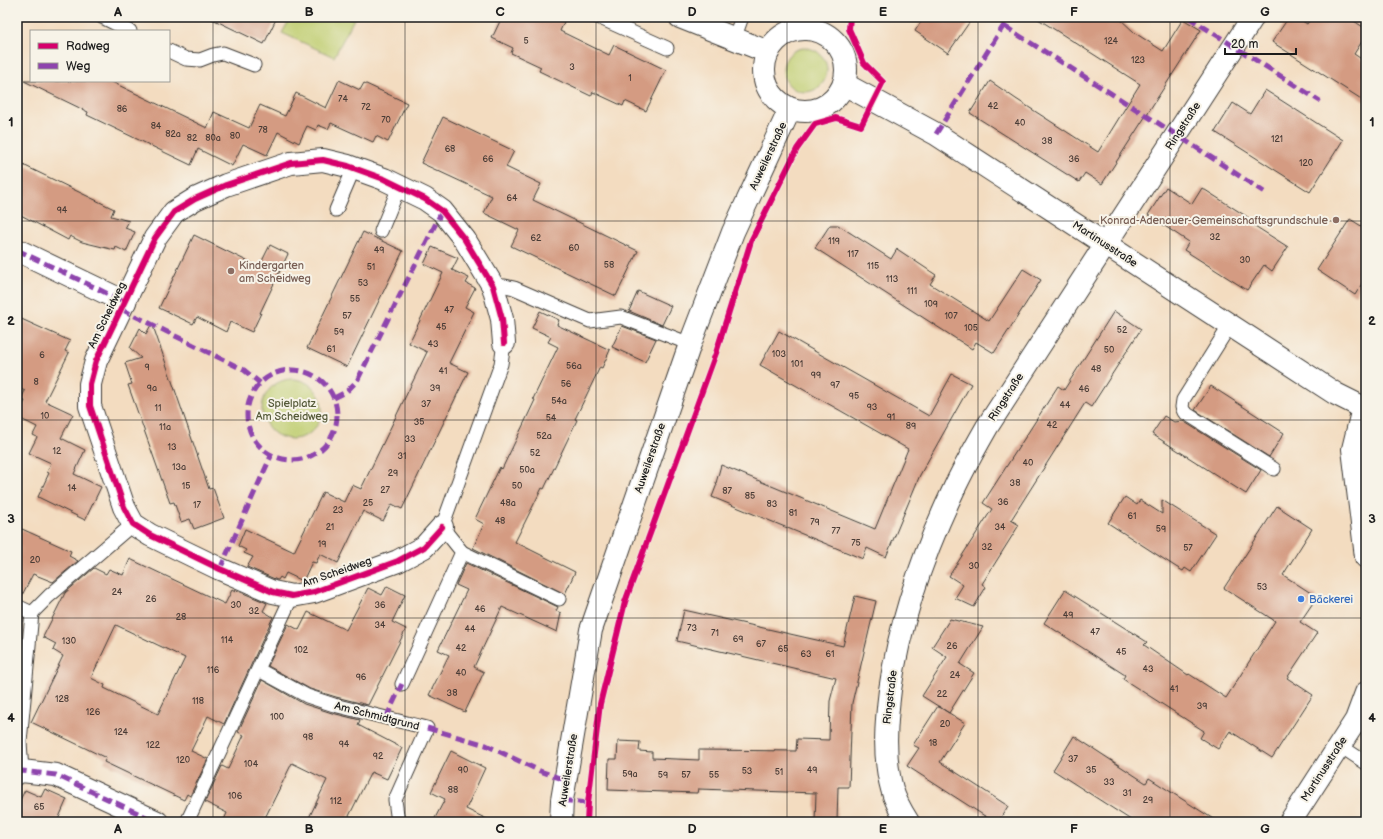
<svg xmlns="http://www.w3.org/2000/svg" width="1383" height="839" viewBox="0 0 1383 839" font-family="'Balsamiq Sans',sans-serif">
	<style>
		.green { fill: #bfcd6f; stroke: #6e7446 }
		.building { fill: #d49b82; fill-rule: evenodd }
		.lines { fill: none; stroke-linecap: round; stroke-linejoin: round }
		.lane-casing { stroke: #3c3935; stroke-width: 15 }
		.street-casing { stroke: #3c3935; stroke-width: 24 }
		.secondary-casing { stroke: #3c3935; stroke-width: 24 }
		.lane { stroke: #fff; stroke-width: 13 }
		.street { stroke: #fff; stroke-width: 22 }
		.secondary { stroke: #fff; stroke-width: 22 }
		.quiet { stroke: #8e44ad; stroke-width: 5; stroke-dasharray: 10 5; stroke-linecap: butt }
		.cycleway-casing { stroke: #f7f3e8; stroke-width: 8 }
		.cycleway { stroke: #d6006c; stroke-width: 6 }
		.grid { fill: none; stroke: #1c1c1c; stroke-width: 1; stroke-opacity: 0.55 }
		.education-dot { fill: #8d6e63; stroke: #f7f3e8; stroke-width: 1.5 }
		.shop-dot { fill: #3f7fe0; stroke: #f7f3e8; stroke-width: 1.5 }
		.labels { text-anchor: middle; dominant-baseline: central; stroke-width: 4; stroke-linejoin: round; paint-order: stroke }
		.number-label { font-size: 9px; fill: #4a3c36 }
		.street-label { font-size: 11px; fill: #1c1c1c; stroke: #f7f3e8 }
		.education-label { font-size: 11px; fill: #785e54; stroke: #f7f3e8; text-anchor: end }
		.park-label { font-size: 11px; fill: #555a39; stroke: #f7f3e8 }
		.shop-label { font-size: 11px; fill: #366cbe; stroke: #f7f3e8; text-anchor: start }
		.neatline { fill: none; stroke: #1c1c1c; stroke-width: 1.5 }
		.grid-label { font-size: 13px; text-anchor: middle; font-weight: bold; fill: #1c1c1c }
	</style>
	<rect width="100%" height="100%" fill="#f7f3e8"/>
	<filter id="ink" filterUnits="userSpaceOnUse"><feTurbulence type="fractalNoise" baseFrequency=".025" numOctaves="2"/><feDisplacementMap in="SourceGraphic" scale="8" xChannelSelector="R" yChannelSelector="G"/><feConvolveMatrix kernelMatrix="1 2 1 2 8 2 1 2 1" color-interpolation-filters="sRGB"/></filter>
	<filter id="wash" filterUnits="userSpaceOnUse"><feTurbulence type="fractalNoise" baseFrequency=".012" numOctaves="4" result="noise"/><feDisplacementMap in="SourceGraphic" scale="16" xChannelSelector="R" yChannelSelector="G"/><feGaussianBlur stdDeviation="0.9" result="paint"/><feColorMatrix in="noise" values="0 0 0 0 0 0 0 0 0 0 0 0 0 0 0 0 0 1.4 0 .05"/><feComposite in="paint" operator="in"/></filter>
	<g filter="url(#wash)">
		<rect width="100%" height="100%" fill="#f3dcc0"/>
		<g class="green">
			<polygon points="291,17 348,17 354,19 334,57 282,33"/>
			<circle cx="805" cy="70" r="22"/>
			<circle cx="292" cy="409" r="30"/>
			<polygon points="1366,736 1366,753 1358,748"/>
		</g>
		<g id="blocks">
			<g class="building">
				<polygon points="208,17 277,17 264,44"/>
				<polygon points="502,17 552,17 564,22 560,31 609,55 614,45 666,70 646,111 625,101 623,106 593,92 591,96 539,71 541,67 511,53 513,48 492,38"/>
				<polygon points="924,17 973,17 948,53 915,31"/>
				<polygon points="1035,17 1118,17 1135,33 1163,51 1183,19 1201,30 1102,184 1085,173 1079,182 970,113 990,81 1016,99 1098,152 1140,84"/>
				<polygon points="1289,17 1296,17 1307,24 1312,17 1348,17 1366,29 1366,35 1354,54 1366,62 1366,102 1272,42"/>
				<polygon points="339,80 360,90 364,83 407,103 388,142 376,136 373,142 331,123 328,129 318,125 316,130 307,126 299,143 278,132 267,155 243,144 232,166 198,149 191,165 87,115 88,112 24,81 110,81 207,128 214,112 249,128 260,105 285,116 296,93 326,108"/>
				<polygon points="1265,90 1343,140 1310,192 1215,132 1233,103 1250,114"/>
				<polygon points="443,117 514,151 506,167 541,184 533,200 638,251 616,296 511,246 519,230 484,213 492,196 421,163"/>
				<polygon points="17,162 114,209 111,216 129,221 125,228 135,232 126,252 116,247 115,250 82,242 70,236 68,240 17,213"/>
				<polygon points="1166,187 1192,204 1202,188 1249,218 1247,221 1288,247 1272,271 1264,265 1247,290 1184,250 1189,242 1148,215"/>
				<polygon points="1350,219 1366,229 1366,277 1355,295 1317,270"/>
				<polygon points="830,225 838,225 891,259 897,249 936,275 930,284 989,321 1023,269 1041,280 994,353 976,342 972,349 815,248"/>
				<polygon points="363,232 403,251 347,367 307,348"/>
				<polygon points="194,235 259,267 270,245 288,254 260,313 261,313 252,332 230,322 226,332 197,317 193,324 159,308"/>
				<polygon points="432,247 458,258 452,270 469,278 466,283 475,288 465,307 474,312 449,363 468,372 402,509 392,504 383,521 363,511 338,563 320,554 316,563 312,562 303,581 286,573 283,579 280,577 278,580 277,580 247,567 253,557 244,553 246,550 238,546 245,529 294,552 323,492 344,502 352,485 361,489 427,352 409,343 443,273 424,264"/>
				<polygon points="638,291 671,306 662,325 629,311"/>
				<polygon points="540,311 559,320 557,325 610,350 602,368 600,367 575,419 577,420 544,489 542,488 515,542 575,572 565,594 473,548 484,524 475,519 500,467 502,469 527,417 535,400 533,399 558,347 548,342 551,337 532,328"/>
				<polygon points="1114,311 1141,329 1091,407 1085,403 1011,520 1019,525 982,584 986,587 974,607 955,598 963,585 949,576 992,509 983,503 1058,386 1064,390"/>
				<polygon points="17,317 70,341 65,351 69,353 45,401 73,414 61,438 85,450 74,474 101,487 85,520 38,497 49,473 47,472 51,463 29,453 37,437 33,435 37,427 17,417 25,401 21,399 25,391 17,387"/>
				<polygon points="152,323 209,489 213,488 224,518 194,529 190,519 181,522 174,502 170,503 128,385 132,384 125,363 141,358 130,348 140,328 146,334"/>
				<polygon points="622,326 656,339 645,362 612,347"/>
				<polygon points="779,331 929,416 952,374 971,384 920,475 886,557 867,548 863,559 712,497 717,484 716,483 721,465 875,529 908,449 760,365"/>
				<polygon points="1211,386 1284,433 1269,457 1195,410"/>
				<polygon points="1164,416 1174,422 1183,421 1261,470 1246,494 1152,434"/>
				<polygon points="1125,497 1137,505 1140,500 1162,514 1162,500 1216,534 1191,572 1185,568 1183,571 1176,567 1108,523"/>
				<polygon points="1277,506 1312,529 1283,575 1317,597 1300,622 1317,633 1287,678 1313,695 1272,758 1230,731 1218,749 1200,738 1204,731 1123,679 1125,675 1044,623 1065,590 1147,642 1144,645 1188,675 1189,674 1226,698 1275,621 1224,588"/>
				<polygon points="22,529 71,551 69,556 78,561 53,582 33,574 20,599 17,598 17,539"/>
				<path d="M130,559L225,604L232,590L235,592L236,590L267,603L263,611L273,617L224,724L208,716L191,751L208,759L190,796L187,794L184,800L104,762L106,758L31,722L63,656L53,650L56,644L43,637L65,593L94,568L106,574L109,569L123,575ZM116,625L185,658L158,714L104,688L105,685L91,678Z"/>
				<polygon points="466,563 558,607 556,611 561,613 557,632 502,607 474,667 484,672 465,712 429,695 449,655 438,650 467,590 456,585"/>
				<polygon points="387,586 405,595 392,622 406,629 368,705 336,697 310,689 268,666 288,624 299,630 308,612 346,630 368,588 382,595"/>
				<polygon points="855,596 876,601 852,703 849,787 838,787 837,822 815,822 816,793 698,789 697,793 608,790 609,759 617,759 618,741 640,742 639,751 652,752 652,758 699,760 699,750 796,751 797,739 829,740 830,701 836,678 677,641 684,610 843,646"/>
				<polygon points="950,619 983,627 960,664 974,673 949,713 922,696 947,657 932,647"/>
				<polygon points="262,680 304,704 332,713 360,720 358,725 402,748 387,779 371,772 346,822 307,822 327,780 292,763 263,822 223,822 227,813 205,802 222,766 228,769 244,735 238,732"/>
				<polygon points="938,706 965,723 940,762 1008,806 998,822 994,822 907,766 919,748 913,745"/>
				<polygon points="1074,736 1146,783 1149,778 1218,822 1134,822 1053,770"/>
				<polygon points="451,751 485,768 466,809 493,822 433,822 445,799 431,792"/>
				<polygon points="45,789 67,799 57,822 28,822 17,817 17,806 25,790 41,797"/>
			</g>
		</g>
	</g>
	<g filter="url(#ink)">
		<use href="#blocks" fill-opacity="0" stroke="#3c3935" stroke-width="1"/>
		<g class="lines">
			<g class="lane-casing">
				<g id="lane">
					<polyline points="102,17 130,31"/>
					<polyline points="598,17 667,48"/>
					<polyline points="734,39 742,17"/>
					<polyline points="169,51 186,59 200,60 213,55 223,53 254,65"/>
					<polyline points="336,210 354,168"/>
					<polyline points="381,231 399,187"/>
					<polyline points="493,286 505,286 514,288 590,321 621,317 690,344"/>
					<polyline points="1230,325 1183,400 1182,407 1184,412 1274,469"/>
					<polyline points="462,552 559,599"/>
					<polyline points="17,606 32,613"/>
					<polyline points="32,613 49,596 133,524"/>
					<polyline points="259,670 307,696 334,705 427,728 395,800 398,822"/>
					<polyline points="402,684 462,552 442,527 501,364 504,343"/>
					<polyline points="1339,745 1366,763"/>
					<polyline points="22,771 20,742 32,613"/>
					<polyline points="187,822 292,596"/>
				</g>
			</g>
			<g class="street-casing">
				<g id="street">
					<polyline points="680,17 768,52"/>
					<polyline points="844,84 936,134 1336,394 1366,409"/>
					<polyline points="17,250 125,302"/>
					<polyline points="1363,408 1353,449 1366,557"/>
					<polyline points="442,527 424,547 398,561 314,592 292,596 273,592 220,569 150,535 133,524 124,507 90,406 90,384 96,361 155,238 174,212 195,199 226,185 291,163 323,160 348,166 384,179 425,199 442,211 465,240 493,286 502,319 504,343"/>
					<polyline points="17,773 22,771 56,775 157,822"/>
					<path d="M908,822C901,811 895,801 892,789C883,757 886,722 890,690C900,621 923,554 953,491C963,469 975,448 987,427L1253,17"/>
					<polyline points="1290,822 1356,720 1366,693"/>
				</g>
			</g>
			<g class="secondary-casing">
				<g id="secondary">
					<circle cx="805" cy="70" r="41"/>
					<polyline points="561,822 562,800 591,630 690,344 733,232 790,109"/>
				</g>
			</g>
			<use href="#lane" class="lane"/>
			<use href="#street" class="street"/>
			<use href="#secondary" class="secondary"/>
			<g class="quiet">
				<polyline points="1188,17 1320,101"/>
				<polyline points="1004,26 1177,135 1264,192"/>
				<polyline points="936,134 1009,17"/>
				<polyline points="17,250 125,302"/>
				<polyline points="121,309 244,370 260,383"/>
				<circle cx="292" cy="415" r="45"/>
				<polyline points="334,398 346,392 357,381 442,211"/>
				<polyline points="220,569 271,456"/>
				<polyline points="386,718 402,684"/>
				<polyline points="427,728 486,745 540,771 565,780"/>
				<polyline points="17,773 22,771 56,775 157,822"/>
				<polyline points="562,800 588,803"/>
			</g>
			<g class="cycleway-casing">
				<g id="cycleway">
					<polyline points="442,527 424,547 398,561 314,592 292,596 273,592 220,569 150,535 133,524 124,507 90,406 90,384 96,361 155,238 174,212 195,199 226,185 291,163 323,160 348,166 384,179 425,199 442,211 465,240 493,286 502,319 504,343"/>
					<polyline points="587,822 588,803 600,704 625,602 716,353 751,241 797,149 815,124 836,118 861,126 883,82 864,63 849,29 850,17"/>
				</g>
			</g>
			<use href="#cycleway" class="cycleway"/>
		</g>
	</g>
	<path class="grid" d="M213,17V822M405,17V822M596,17V822M787,17V822M978,17V822M1170,17V822M17,221H1366M17,420H1366M17,618H1366"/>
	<g class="education-dot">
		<circle cx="1336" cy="220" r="4"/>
		<circle cx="231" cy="271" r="4"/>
	</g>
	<circle class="shop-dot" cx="1301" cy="599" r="4"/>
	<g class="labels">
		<g class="number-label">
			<text x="526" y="41">5</text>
			<text x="1111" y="41">124</text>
			<text x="1138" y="60">123</text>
			<text x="572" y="67">3</text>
			<text x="630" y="78">1</text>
			<text x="343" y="99">74</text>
			<text x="993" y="106">42</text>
			<text x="366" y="107">72</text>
			<text x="122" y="109">86</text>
			<text x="386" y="120">70</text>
			<text x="1020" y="123">40</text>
			<text x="156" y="126">84</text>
			<text x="263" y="130">78</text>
			<text x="173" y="134">82a</text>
			<text x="235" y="136">80</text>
			<text x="192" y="138">82</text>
			<text x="213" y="138">80a</text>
			<text x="1277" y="139">121</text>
			<text x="1047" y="141">38</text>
			<text x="450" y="149">68</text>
			<text x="488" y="159">66</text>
			<text x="1074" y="159">36</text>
			<text x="1306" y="163">120</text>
			<text x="512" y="198">64</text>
			<text x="62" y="210">94</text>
			<text x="1215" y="237">32</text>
			<text x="536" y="238">62</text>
			<text x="834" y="241">119</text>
			<text x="574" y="248">60</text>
			<text x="379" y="250">49</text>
			<text x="853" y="254">117</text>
			<text x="1245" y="260">30</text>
			<text x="609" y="265">58</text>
			<text x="873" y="266">115</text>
			<text x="371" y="267">51</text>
			<text x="892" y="279">113</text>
			<text x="363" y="283">53</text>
			<text x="912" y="291">111</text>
			<text x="355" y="299">55</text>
			<text x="931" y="304">109</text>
			<text x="449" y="310">47</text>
			<text x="347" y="316">57</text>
			<text x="951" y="316">107</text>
			<text x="441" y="327">45</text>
			<text x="971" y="328">105</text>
			<text x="1122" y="330">52</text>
			<text x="339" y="332">59</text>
			<text x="433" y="344">43</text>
			<text x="331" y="349">61</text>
			<text x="1109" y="350">50</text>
			<text x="779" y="354">103</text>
			<text x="42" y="355">6</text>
			<text x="797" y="364">101</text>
			<text x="574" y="366">56a</text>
			<text x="147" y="367">9</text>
			<text x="1096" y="369">48</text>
			<text x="443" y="371">41</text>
			<text x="816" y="375">99</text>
			<text x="36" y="382">8</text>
			<text x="566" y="384">56</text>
			<text x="835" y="385">97</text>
			<text x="152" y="388">9a</text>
			<text x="435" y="388">39</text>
			<text x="1084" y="389">46</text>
			<text x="854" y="396">95</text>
			<text x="559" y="401">54a</text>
			<text x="426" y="404">37</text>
			<text x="1065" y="405">44</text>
			<text x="872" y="407">93</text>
			<text x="158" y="408">11</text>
			<text x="45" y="416">10</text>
			<text x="891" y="417">91</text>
			<text x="551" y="418">54</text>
			<text x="419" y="422">35</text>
			<text x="1052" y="425">42</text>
			<text x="911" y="426">89</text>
			<text x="165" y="427">11a</text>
			<text x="544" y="436">52a</text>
			<text x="410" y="439">33</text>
			<text x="172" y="447">13</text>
			<text x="57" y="451">12</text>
			<text x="535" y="453">52</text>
			<text x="402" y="456">31</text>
			<text x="1028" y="463">40</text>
			<text x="179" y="467">13a</text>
			<text x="527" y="470">50a</text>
			<text x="393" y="473">29</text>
			<text x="1015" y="483">38</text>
			<text x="186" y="486">15</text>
			<text x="517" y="486">50</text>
			<text x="72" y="488">14</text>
			<text x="385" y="490">27</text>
			<text x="727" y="491">87</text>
			<text x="750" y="496">85</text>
			<text x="1003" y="502">36</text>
			<text x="368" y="503">25</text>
			<text x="508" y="503">48a</text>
			<text x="772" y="504">83</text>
			<text x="197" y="505">17</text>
			<text x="338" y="510">23</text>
			<text x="793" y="513">81</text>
			<text x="1132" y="516">61</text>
			<text x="500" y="521">48</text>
			<text x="815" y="522">79</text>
			<text x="330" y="527">21</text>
			<text x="1000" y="527">34</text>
			<text x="1161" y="529">59</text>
			<text x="836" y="531">77</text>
			<text x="856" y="543">75</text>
			<text x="322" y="544">19</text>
			<text x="987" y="547">32</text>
			<text x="1188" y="548">57</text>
			<text x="35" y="560">20</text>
			<text x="974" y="566">30</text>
			<text x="1262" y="587">53</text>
			<text x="117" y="592">24</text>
			<text x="151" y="599">26</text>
			<text x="236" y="605">30</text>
			<text x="380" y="605">36</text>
			<text x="480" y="609">46</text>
			<text x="254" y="611">32</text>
			<text x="1068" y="615">49</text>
			<text x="181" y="617">28</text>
			<text x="380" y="625">34</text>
			<text x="692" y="628">73</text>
			<text x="470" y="629">44</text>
			<text x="1095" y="632">47</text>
			<text x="715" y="633">71</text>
			<text x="738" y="639">69</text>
			<text x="227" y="640">114</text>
			<text x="69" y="641">130</text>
			<text x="761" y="644">67</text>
			<text x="952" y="646">26</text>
			<text x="461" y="648">42</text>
			<text x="783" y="649">65</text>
			<text x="301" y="650">102</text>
			<text x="1121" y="652">45</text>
			<text x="806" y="654">63</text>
			<text x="830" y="654">61</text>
			<text x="1148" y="669">43</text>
			<text x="213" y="670">116</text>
			<text x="461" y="673">40</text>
			<text x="955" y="675">24</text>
			<text x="361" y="677">96</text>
			<text x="1174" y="689">41</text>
			<text x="452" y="693">38</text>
			<text x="942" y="694">22</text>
			<text x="62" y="699">128</text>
			<text x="198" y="701">118</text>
			<text x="1202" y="706">39</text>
			<text x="93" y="712">126</text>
			<text x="277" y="717">100</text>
			<text x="945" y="724">20</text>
			<text x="121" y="732">124</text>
			<text x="308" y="737">98</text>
			<text x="933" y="743">18</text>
			<text x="344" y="744">94</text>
			<text x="153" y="745">122</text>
			<text x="378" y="756">92</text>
			<text x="1073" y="759">37</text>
			<text x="183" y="760">120</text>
			<text x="251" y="764">104</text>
			<text x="463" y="770">90</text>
			<text x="812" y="770">49</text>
			<text x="1091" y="770">35</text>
			<text x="747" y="771">53</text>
			<text x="779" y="772">51</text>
			<text x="630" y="774">59a</text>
			<text x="663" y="775">59</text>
			<text x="686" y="775">57</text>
			<text x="714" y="775">55</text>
			<text x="1109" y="782">33</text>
			<text x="453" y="790">88</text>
			<text x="1127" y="793">31</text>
			<text x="235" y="796">106</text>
			<text x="1148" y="800">29</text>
			<text x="336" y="801">112</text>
			<text x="39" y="807">65</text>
		</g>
		<g class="street-label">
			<text transform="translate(1183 126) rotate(-57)">Ringstraße</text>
			<text transform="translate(768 156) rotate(-65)">Auweilerstraße</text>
			<text transform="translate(1105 244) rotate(33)">Martinusstraße</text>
			<text transform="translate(107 315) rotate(-64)">Am Scheidweg</text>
			<text transform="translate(1006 397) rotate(-57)">Ringstraße</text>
			<text transform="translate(650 458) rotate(-71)">Auweilerstraße</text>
			<text transform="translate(337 572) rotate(-19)">Am Scheidweg</text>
			<text transform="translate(890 697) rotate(-83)">Ringstraße</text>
			<text transform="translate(377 716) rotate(14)">Am Schmidtgrund</text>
			<text transform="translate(1324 769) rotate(-57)">Martinusstraße</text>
			<text transform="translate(568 770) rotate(-81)">Auweilerstraße</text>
		</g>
		<g class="education-label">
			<text x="1328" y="220">Konrad-Adenauer-Gemeinschaftsgrundschule</text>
			<text x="239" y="265" text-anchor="start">Kindergarten<tspan x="239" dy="13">am Scheidweg</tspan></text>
		</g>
		<g class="park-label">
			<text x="292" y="403">Spielplatz<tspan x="292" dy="13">Am Scheidweg</tspan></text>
		</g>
		<g class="shop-label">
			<text x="1309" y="599">Bäckerei</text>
		</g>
	</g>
	<rect width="1383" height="839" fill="none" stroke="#f7f3e8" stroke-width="44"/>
	<rect x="30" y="30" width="140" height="52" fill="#f7f3e8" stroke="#9f9d96"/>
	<rect x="38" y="43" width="20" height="6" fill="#d6006c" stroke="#9f9d96"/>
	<text x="66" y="50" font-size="12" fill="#1c1c1c">Radweg</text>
	<rect x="38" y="63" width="20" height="6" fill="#8e44ad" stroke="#9f9d96"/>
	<text x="66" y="70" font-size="12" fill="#1c1c1c">Weg</text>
	<path d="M1225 48v6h71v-6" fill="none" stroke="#1c1c1c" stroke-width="2"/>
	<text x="1231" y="48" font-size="12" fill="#1c1c1c" stroke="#f7f3e8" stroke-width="3" paint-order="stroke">20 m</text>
	<rect x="22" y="22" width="1339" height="795" class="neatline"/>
	<g class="grid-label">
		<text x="118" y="16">A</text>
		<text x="309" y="16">B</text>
		<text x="500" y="16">C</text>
		<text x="692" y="16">D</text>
		<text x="883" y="16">E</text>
		<text x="1074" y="16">F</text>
		<text x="1265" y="16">G</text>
		<text x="11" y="126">1</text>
		<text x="1372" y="126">1</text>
		<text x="11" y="325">2</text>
		<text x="1372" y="325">2</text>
		<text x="11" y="523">3</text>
		<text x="1372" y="523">3</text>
		<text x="11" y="722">4</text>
		<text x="1372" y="722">4</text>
		<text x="118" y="833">A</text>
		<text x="309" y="833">B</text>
		<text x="500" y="833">C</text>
		<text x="692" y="833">D</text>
		<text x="883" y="833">E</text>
		<text x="1074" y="833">F</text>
		<text x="1265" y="833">G</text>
	</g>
</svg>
